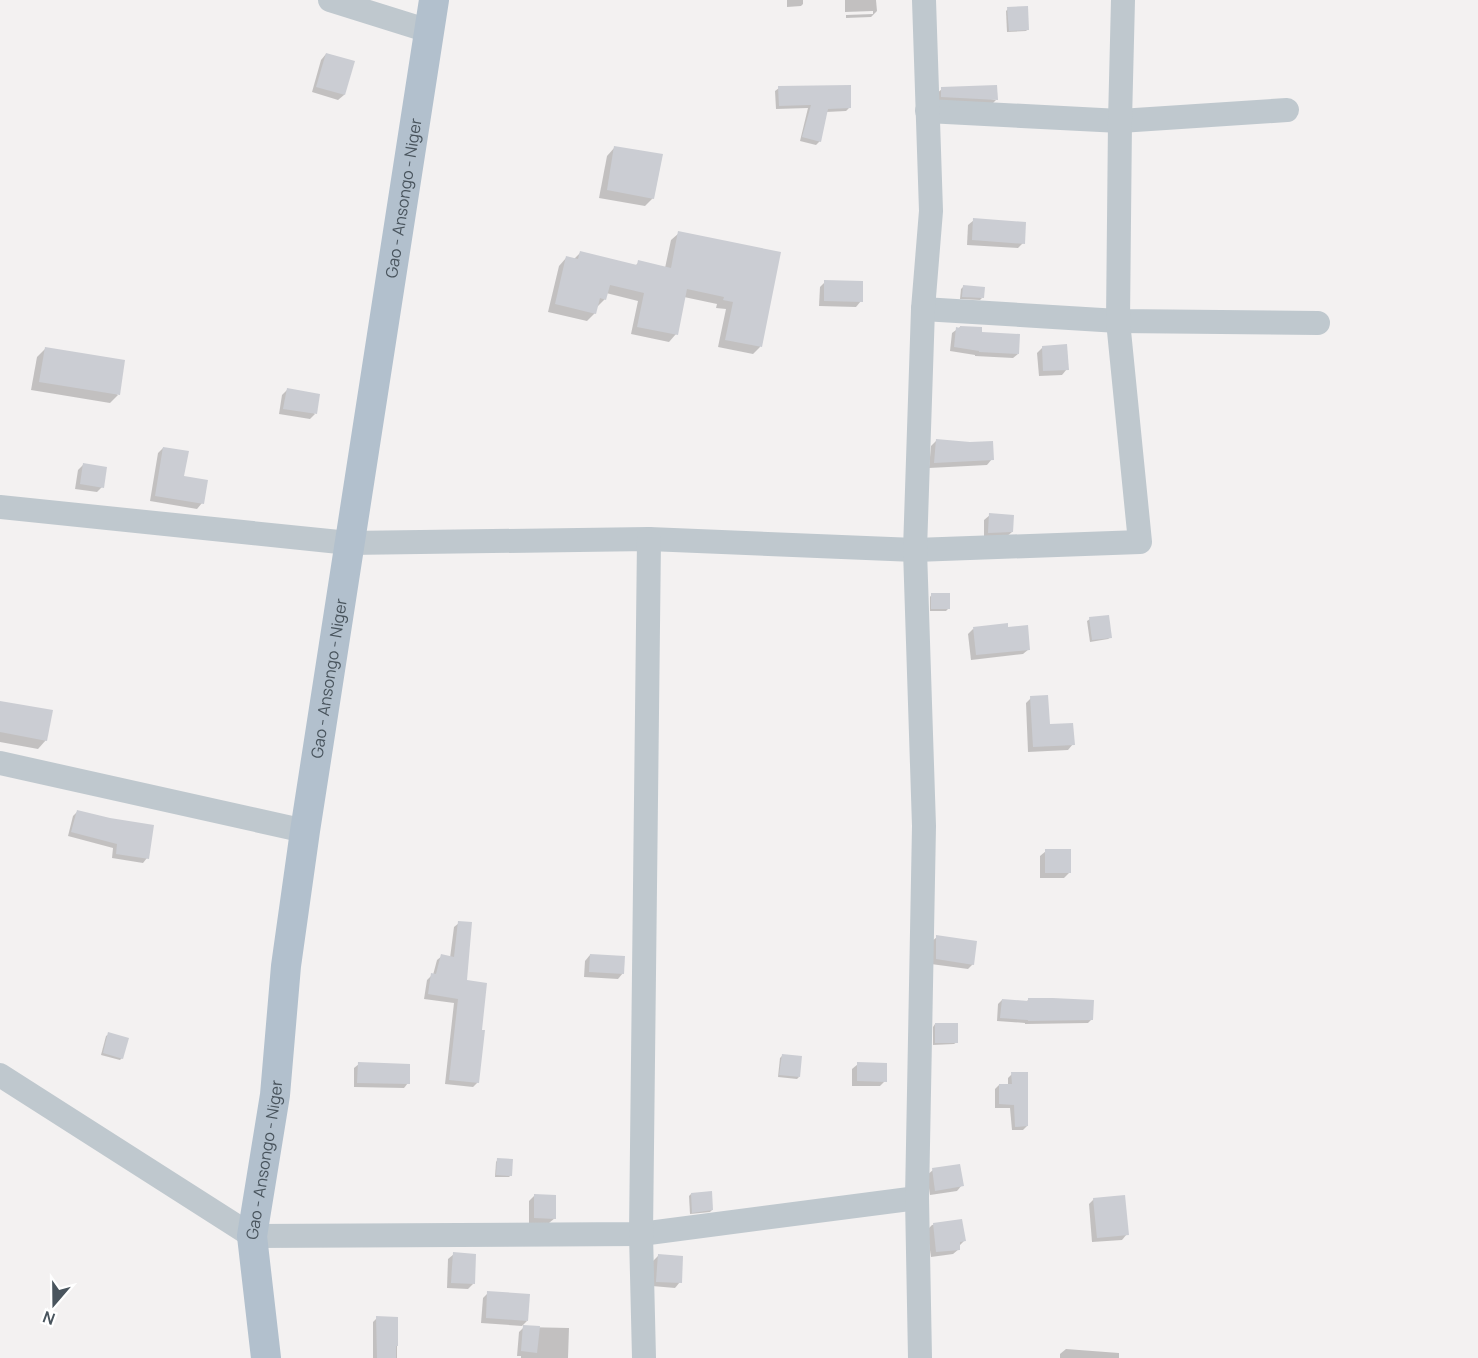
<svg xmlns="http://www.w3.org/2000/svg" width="1478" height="1358" viewBox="0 0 1478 1358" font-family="Manrope,sans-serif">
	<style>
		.shadow { fill: #0003 }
		.building { fill: #cbcdd3 }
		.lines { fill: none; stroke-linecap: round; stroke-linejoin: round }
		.minor { stroke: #bfc8ce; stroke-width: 24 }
		.major { stroke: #b2c0cd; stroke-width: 30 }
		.labels { text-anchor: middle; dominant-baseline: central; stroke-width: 6; stroke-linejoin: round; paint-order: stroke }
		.street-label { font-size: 16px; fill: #49545d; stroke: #fff }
	</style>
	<rect width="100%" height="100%" fill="#f3f1f1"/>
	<g class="shadow">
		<polygon points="787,0 803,0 803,4 801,6 787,7"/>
		<polygon points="845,0 876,0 877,11 871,17 846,18 846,15 873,14 873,11 845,12"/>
		<polygon points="1008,9 1028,29 1026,31 1007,32 1006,11"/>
		<polygon points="326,54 353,62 344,95 338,100 312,92 321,60"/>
		<polygon points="779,88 849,108 846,111 826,112 820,141 816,145 800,141 808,108 776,109 775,91"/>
		<polygon points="942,89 996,100 991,105 937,102 936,94"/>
		<polygon points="615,147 653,198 645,206 599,198 607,156"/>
		<polygon points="974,220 1023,243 1018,248 967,245 968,225"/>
		<polygon points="679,233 779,254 760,347 753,354 718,347 726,309 716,308 717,304 684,297 676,334 669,342 631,334 638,301 606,293 605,299 597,307 595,313 587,321 548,312 559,266 566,258 573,260 580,253 635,266 639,262 665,268 671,240"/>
		<polygon points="825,282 861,301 856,307 819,306 820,287"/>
		<polygon points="963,287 982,298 980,300 960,299 961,289"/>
		<polygon points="960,327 980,333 1018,354 1013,358 975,356 975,355 950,351 952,333"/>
		<polygon points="1043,347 1067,369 1062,375 1039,376 1037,353"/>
		<polygon points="45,349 118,395 110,403 31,390 37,357"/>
		<polygon points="287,390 315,414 310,419 279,414 282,395"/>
		<polygon points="936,441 992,459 987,465 929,468 931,446"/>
		<polygon points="163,448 183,478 202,503 197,509 150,501 158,453"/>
		<polygon points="83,465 102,487 97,492 75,489 78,470"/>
		<polygon points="990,515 1012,532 1006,537 984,538 984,520"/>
		<polygon points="932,594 948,609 946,611 930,611 930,597"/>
		<polygon points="1090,619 1111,637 1108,639 1090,642 1087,621"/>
		<polygon points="973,629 1029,649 1023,654 971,660 968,634"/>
		<polygon points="1031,698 1049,725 1073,744 1068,750 1028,752 1026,703"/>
		<polygon points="0,702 46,740 38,749 0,742"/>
		<polygon points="77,812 147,858 143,863 112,858 113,848 68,836 73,816"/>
		<polygon points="1046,851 1070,872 1064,878 1040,878 1040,856"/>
		<polygon points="459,923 478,1082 473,1087 445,1084 454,1003 424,999 427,980 432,975 433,975 437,960 442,956 450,958 454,927"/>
		<polygon points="937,937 973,964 968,969 931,964 931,942"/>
		<polygon points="590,955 623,973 618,979 584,977 585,961"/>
		<polygon points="1002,1000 1026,1002 1028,1000 1092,1019 1088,1023 1025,1024 1025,1023 997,1021 998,1004"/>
		<polygon points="935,1024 957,1042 954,1044 933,1045 933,1027"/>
		<polygon points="109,1034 122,1058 120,1060 101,1055 106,1036"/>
		<polygon points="782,1056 799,1077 797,1079 778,1077 780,1058"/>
		<polygon points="359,1064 408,1083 404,1088 354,1087 354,1068"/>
		<polygon points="858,1064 885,1081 880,1086 852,1086 852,1069"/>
		<polygon points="1012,1074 1027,1126 1023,1130 1012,1130 1010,1108 995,1108 995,1089 999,1085 1008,1085 1008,1078"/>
		<polygon points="498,1159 511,1175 509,1177 495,1177 496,1162"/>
		<polygon points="933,1170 962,1185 957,1191 930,1195 927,1175"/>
		<polygon points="691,1194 712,1210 710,1212 690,1214 689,1196"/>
		<polygon points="534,1196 555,1218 549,1223 529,1223 529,1201"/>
		<polygon points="1094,1199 1127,1234 1122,1240 1092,1242 1089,1204"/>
		<polygon points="961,1220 964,1241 959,1246 959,1249 953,1254 931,1257 927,1230 932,1225"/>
		<polygon points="454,1254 473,1284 468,1289 447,1288 448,1259"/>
		<polygon points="658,1256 680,1282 675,1288 652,1286 653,1261"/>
		<polygon points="488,1293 527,1321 522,1326 481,1323 483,1298"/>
		<polygon points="377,1318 397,1319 397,1358 373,1358 373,1322"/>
		<polygon points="524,1327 569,1328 568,1358 521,1358 521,1356 517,1356 519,1332"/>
		<polygon points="1066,1349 1119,1353 1119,1358 1060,1358 1060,1354"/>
	</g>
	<g class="building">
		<polygon points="1028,6 1029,30 1009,31 1007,7"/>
		<polygon points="326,53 355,61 345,95 316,87"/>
		<polygon points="851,85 851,108 828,109 821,142 802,137 811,105 779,106 778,86"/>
		<polygon points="997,85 998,100 941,97 941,87"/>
		<polygon points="614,146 663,154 654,199 607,190"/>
		<polygon points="973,218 1026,222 1025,244 972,240"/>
		<polygon points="678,231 781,252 762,347 725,340 733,302 723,300 724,297 687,289 678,335 637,327 644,293 610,285 606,300 600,298 596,314 555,304 566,256 578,259 580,251 637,265 638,260 671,268"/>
		<polygon points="824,280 863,281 863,302 824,301"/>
		<polygon points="963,285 985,287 984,298 962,297"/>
		<polygon points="960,326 982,327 982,332 1020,334 1019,354 979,352 979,351 954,347 956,327 960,328"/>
		<polygon points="1067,344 1069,370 1043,371 1042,346"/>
		<polygon points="45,347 125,360 120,395 39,382"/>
		<polygon points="287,388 320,394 317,414 283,409"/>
		<polygon points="936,439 970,442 993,441 994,460 934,463"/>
		<polygon points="163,447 189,451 184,476 208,480 204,504 155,496"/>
		<polygon points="83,463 107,467 104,488 80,484"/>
		<polygon points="989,513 1014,515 1013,532 988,533"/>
		<rect x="931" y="593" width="19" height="16"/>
		<polygon points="1109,615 1112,638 1092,640 1089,617"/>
		<polygon points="1008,623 1008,627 1028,625 1030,650 976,655 973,627"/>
		<polygon points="1048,695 1050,724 1073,723 1075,745 1033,747 1030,696"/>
		<polygon points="0,701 53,710 47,741 0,732"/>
		<polygon points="77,810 110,818 154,825 149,859 116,854 117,844 71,832"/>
		<rect x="1045" y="849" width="26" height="24"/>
		<polygon points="458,921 472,922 467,980 487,983 482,1030 485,1030 479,1083 449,1080 458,999 428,994 431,973 436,974 441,954 454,957"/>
		<polygon points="936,935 977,941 974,965 936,959"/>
		<polygon points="590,954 625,956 624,974 589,972"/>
		<polygon points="1028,998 1053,998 1094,1000 1093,1020 1028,1021 1028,1020 1000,1018 1002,999 1028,1001"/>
		<rect x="935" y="1023" width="23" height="20"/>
		<polygon points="108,1032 129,1038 123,1059 103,1053"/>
		<polygon points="782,1054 802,1056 800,1077 779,1075"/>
		<polygon points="358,1062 410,1064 410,1084 357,1083"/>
		<polygon points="857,1062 887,1063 887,1082 857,1081"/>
		<polygon points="1011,1072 1028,1072 1028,1126 1015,1127 1014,1105 999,1104 999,1084 1012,1084"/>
		<polygon points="497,1158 513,1159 512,1176 496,1175"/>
		<polygon points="960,1164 964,1186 935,1191 932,1168"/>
		<polygon points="712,1191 713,1210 692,1213 691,1193"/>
		<polygon points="534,1194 556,1195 556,1219 534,1218"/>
		<polygon points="1125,1195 1129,1235 1097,1238 1093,1198"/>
		<polygon points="962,1219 966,1241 960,1242 960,1250 936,1252 933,1223"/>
		<polygon points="453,1252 476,1254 475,1284 451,1283"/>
		<polygon points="658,1254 683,1256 682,1283 656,1282"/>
		<polygon points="487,1291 530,1294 528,1321 486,1318"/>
		<polygon points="376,1316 398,1317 398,1346 396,1346 396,1358 377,1358"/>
		<polygon points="523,1325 540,1326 537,1353 521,1351"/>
	</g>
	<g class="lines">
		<g class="minor">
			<polyline points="330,0 429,31"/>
			<polyline points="927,111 1120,121 1287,110"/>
			<polyline points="923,309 1118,321 1318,323"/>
			<polyline points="0,507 349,543 649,539 915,550 1140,542 1118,321 1120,121 1123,0"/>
			<polyline points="0,763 305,831"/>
			<polyline points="0,1075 252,1236 641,1234 917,1198"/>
			<polyline points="644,1358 641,1234 649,539"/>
			<polyline points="920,1358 917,1198 924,826 915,550 923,309 931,211 924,0"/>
		</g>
		<path class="major" id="s1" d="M266,1358L252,1236L275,1095L286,966L305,831L434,0"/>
	</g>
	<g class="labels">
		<g class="street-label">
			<text stroke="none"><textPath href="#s1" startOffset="1172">Gao - Ansongo - Niger</textPath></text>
			<text stroke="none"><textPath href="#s1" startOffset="686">Gao - Ansongo - Niger</textPath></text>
			<text stroke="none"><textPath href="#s1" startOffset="200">Gao - Ansongo - Niger</textPath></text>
		</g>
	</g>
	<g transform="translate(54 1304) rotate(200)" stroke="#ffffff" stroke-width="4.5" paint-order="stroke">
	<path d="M0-4.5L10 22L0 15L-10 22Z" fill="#49545d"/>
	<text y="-9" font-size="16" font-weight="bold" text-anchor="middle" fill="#49545d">N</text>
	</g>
</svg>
